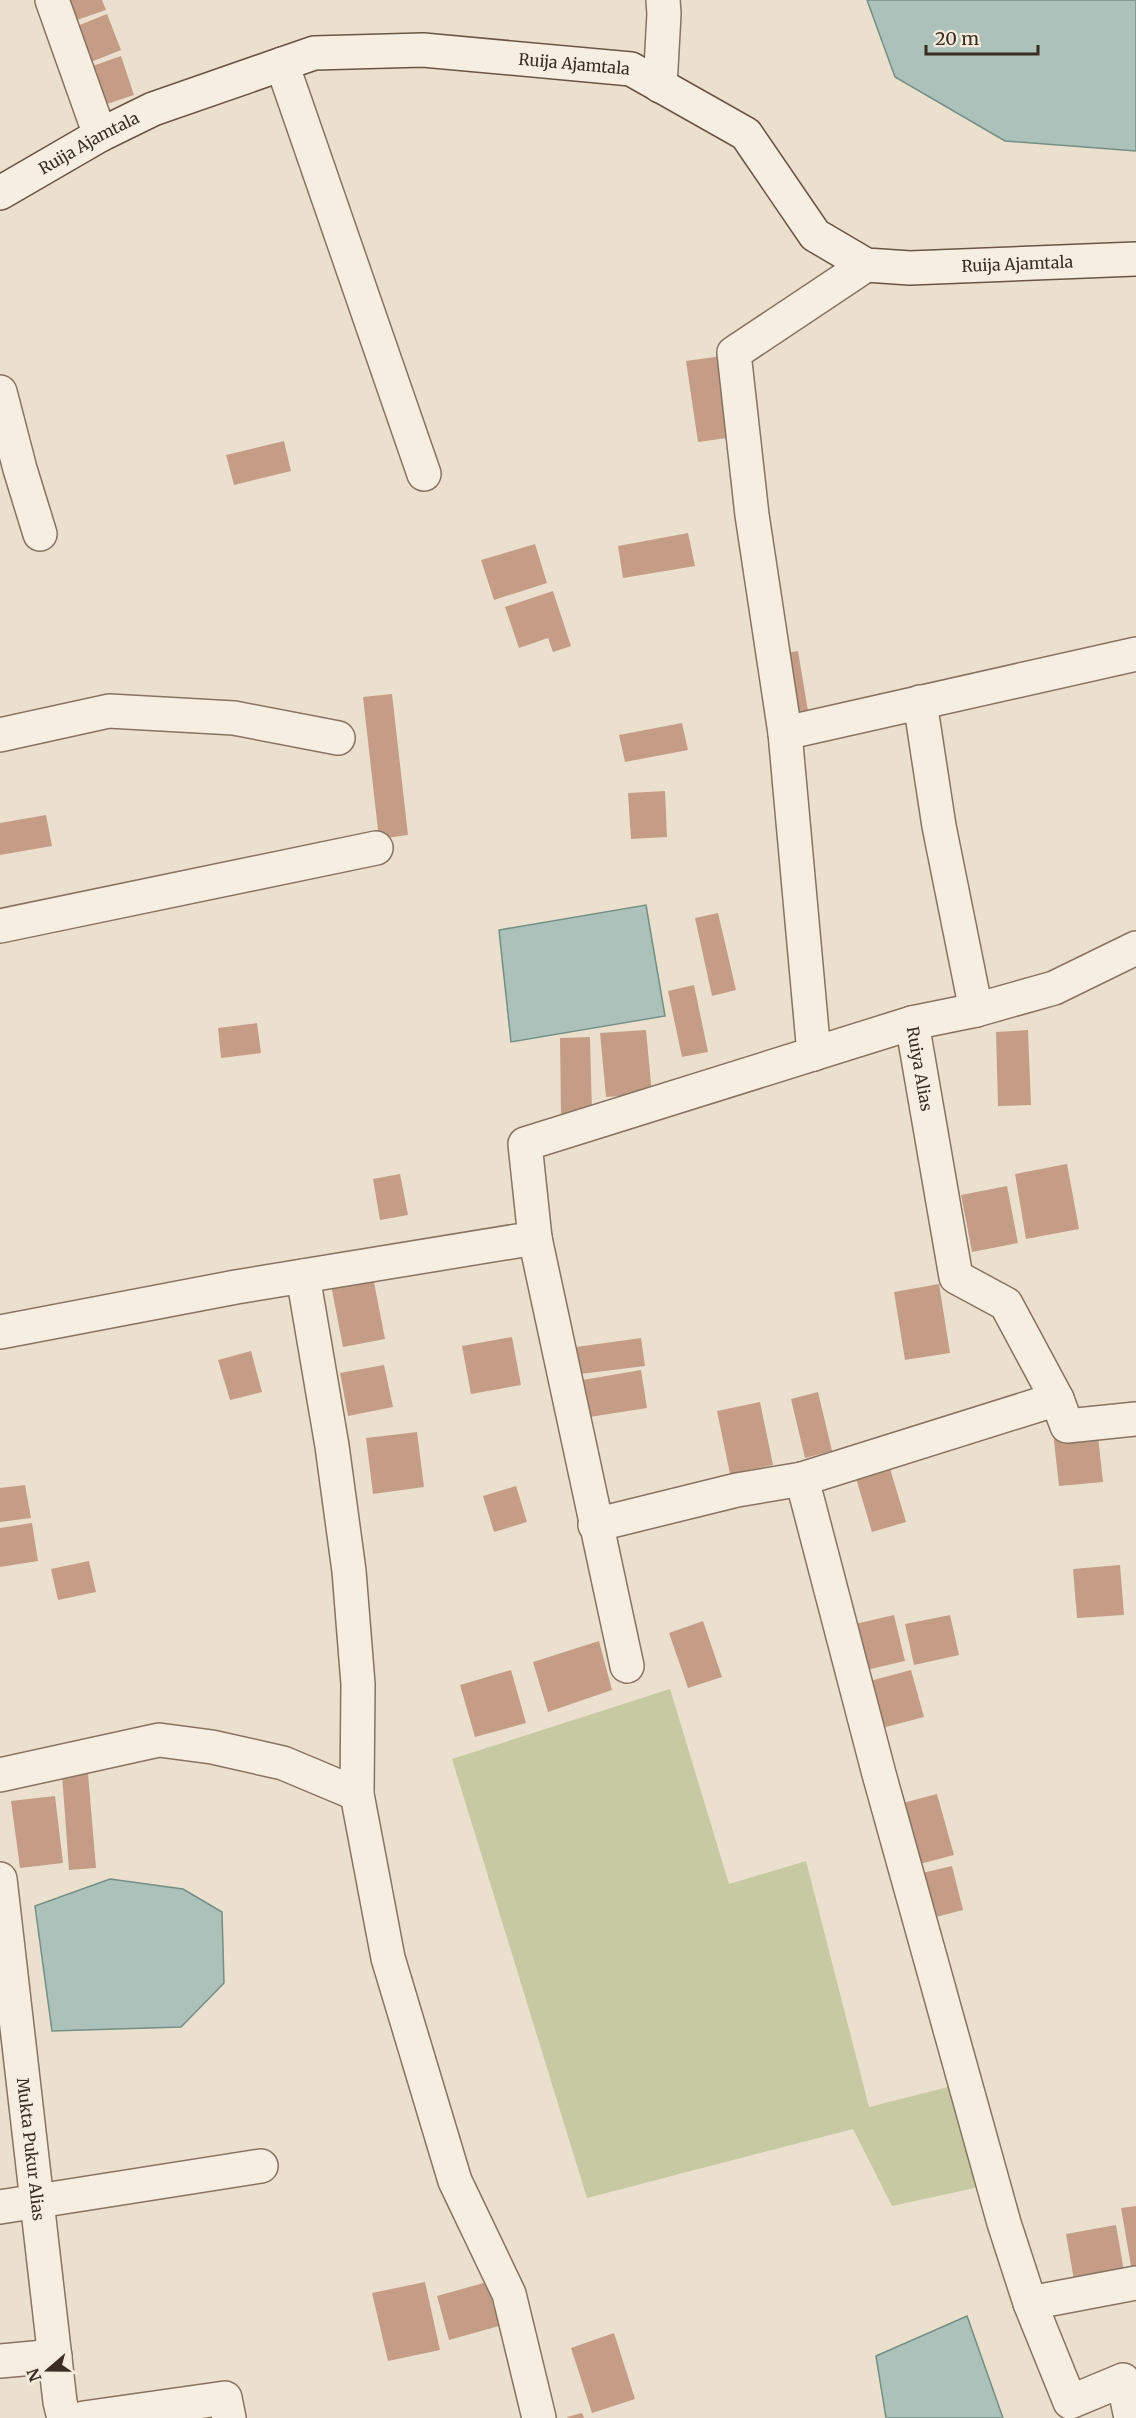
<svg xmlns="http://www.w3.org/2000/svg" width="1136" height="2418" viewBox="0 0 1136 2418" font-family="Merriweather,serif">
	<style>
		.green { fill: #c6c9a1 }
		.water { fill: #acc1b9; stroke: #738f86; stroke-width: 1.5 }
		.building { fill: #c59d87 }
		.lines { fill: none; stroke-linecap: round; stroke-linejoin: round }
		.street-casing { stroke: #877362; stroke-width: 36 }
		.secondary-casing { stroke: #695545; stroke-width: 36 }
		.street { stroke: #f6eee0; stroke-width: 33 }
		.secondary { stroke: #f6eee0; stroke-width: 33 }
		.labels { text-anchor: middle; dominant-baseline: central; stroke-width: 6; stroke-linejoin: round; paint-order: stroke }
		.street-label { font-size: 16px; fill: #392d23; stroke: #f3ebdc }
	</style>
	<rect width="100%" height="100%" fill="#ebe0cd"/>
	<polygon class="green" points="670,1689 729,1884 806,1861 869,2107 956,2085 993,2184 892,2206 853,2129 587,2198 452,1759"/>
	<g class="water">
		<polygon points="867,0 1136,0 1136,151 1005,141 895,77"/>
		<polygon points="646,905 665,1016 511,1042 499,930"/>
		<polygon points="110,1879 183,1889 222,1912 224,1983 181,2027 52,2031 35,1906"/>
		<polygon points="967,2316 1003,2418 886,2418 876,2356"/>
	</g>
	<g class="building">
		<polygon points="63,0 102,0 106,10 71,22"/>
		<polygon points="107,14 121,50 86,64 72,28"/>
		<polygon points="121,56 134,95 101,106 87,68"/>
		<polygon points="729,355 742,436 698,442 686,361"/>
		<polygon points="284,441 291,471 234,485 226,455"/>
		<polygon points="688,533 695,566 623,578 618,546"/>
		<polygon points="535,544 547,583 494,600 481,560"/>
		<polygon points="553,591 571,646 553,652 548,638 519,648 505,607"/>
		<polygon points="798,651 808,711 776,716 766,656"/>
		<polygon points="392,694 408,835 379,839 363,697"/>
		<polygon points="682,723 688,750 625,762 619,735"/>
		<polygon points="665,791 667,837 631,839 628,793"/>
		<polygon points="46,815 52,846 0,855 0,823"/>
		<polygon points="718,913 736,990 712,996 695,918"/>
		<polygon points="694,985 708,1052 682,1057 668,991"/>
		<polygon points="257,1023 261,1053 221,1058 218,1028"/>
		<polygon points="646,1030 652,1094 606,1097 600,1033"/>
		<polygon points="1028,1030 1031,1105 998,1106 996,1032"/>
		<polygon points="590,1037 592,1113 561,1114 560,1038"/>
		<polygon points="1067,1164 1079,1229 1026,1239 1015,1174"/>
		<polygon points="400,1174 408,1215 380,1220 373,1179"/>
		<polygon points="1007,1186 1018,1243 972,1252 961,1195"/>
		<polygon points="373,1277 385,1339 343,1347 331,1285"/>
		<polygon points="939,1284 950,1353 905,1360 894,1292"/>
		<polygon points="512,1337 521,1385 471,1394 462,1346"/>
		<polygon points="641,1338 645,1366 572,1375 569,1348"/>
		<polygon points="251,1351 262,1392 230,1400 218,1360"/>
		<polygon points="384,1365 393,1407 348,1416 340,1373"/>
		<polygon points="641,1370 647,1408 577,1419 571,1382"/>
		<polygon points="818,1392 832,1451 805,1458 791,1399"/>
		<polygon points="760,1402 773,1465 730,1474 717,1411"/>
		<polygon points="1097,1427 1103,1482 1059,1486 1053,1432"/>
		<polygon points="417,1432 424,1487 373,1494 366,1438"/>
		<polygon points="889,1465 906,1522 872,1532 855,1475"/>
		<polygon points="25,1485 31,1518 0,1522 0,1488"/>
		<polygon points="516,1486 527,1522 494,1532 483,1496"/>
		<polygon points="32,1523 38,1561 0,1567 0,1528"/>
		<polygon points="89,1561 96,1592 58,1600 51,1569"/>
		<polygon points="1120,1565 1124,1615 1077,1618 1073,1569"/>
		<polygon points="894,1615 905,1661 866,1670 855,1624"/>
		<polygon points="950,1615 959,1655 914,1665 905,1624"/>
		<polygon points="703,1621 722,1677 688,1688 669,1633"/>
		<polygon points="599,1641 612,1690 548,1712 533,1662"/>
		<polygon points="511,1670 526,1723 475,1737 460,1685"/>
		<polygon points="911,1670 924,1717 882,1728 870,1681"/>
		<polygon points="88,1773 96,1868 69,1870 62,1774"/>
		<polygon points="937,1794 954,1855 916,1865 899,1804"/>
		<polygon points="55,1796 63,1863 20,1868 11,1801"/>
		<polygon points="952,1866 963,1910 928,1919 918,1874"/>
		<polygon points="1136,2206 1136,2271 1132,2272 1121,2208"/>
		<polygon points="1116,2225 1124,2271 1074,2280 1066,2234"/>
		<polygon points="425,2282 440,2350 388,2361 372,2293"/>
		<polygon points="487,2282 499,2326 449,2340 437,2296"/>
		<polygon points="614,2333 635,2399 592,2413 571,2348"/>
		<polygon points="582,2413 584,2418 568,2418 567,2417"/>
	</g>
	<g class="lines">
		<g class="street-casing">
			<g id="street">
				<polyline points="52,0 100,135"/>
				<polyline points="282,64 424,474"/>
				<polyline points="660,86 664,14 663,0"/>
				<polyline points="0,392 20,469 40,534"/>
				<polyline points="920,702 939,826 976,1010"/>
				<polyline points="785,733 1136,654"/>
				<polyline points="0,735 109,711 234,718 338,738"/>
				<polyline points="0,926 376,848"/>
				<path id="s1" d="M1136,948L1054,988L976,1010L912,1023L956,1277L1006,1304L1057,1399L1067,1426L1136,1419"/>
				<polyline points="814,1054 785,733 752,515 734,353 866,265"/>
				<polyline points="535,1238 627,1666"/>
				<polyline points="303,1276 332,1446 349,1571 358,1684 357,1794 388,1958 455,2181 509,2294 539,2418"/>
				<polyline points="0,1332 236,1287 535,1238 525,1144 912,1023"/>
				<polyline points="802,1479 879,1774 1004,2223 1030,2303 1070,2402 1123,2380 1131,2418"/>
				<polyline points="595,1525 737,1490 802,1479 1057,1399"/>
				<polyline points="0,1775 159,1740 212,1747 283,1763 357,1794"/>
				<path id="s2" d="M0,1879L60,2402L64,2418"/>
				<polyline points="0,2207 261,2166"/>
				<polyline points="1030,2303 1136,2283"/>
				<polyline points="0,2361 55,2356"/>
				<polyline points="84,2418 225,2398 229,2418"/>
			</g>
		</g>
		<g class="secondary-casing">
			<g id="secondary">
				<path id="s3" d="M0,193L100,135L153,109L314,53L423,50L631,69L746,134L815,235L866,265L910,268L1136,259"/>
			</g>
		</g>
		<use href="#street" class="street"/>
		<use href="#secondary" class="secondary"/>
	</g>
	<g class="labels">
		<g class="street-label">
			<text stroke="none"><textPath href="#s3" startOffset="606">Ruija Ajamtala</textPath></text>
			<text stroke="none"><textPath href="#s3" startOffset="102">Ruija Ajamtala</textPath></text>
			<text stroke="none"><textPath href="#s3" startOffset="1128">Ruija Ajamtala</textPath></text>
			<text stroke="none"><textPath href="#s1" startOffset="284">Ruiya Alias</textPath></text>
			<text stroke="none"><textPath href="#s2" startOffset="272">Mukta Pukur Alias</textPath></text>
		</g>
	</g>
	<g transform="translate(48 2370) rotate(250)" stroke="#f3ebdc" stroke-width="4.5" paint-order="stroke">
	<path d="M0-4.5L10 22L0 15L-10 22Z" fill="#392d23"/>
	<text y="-9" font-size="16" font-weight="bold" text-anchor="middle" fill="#392d23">N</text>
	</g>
	<path d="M926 45v9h112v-9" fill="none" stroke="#392d23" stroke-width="3"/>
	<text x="935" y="45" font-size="18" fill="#392d23" stroke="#f3ebdc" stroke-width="4.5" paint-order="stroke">20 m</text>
</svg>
